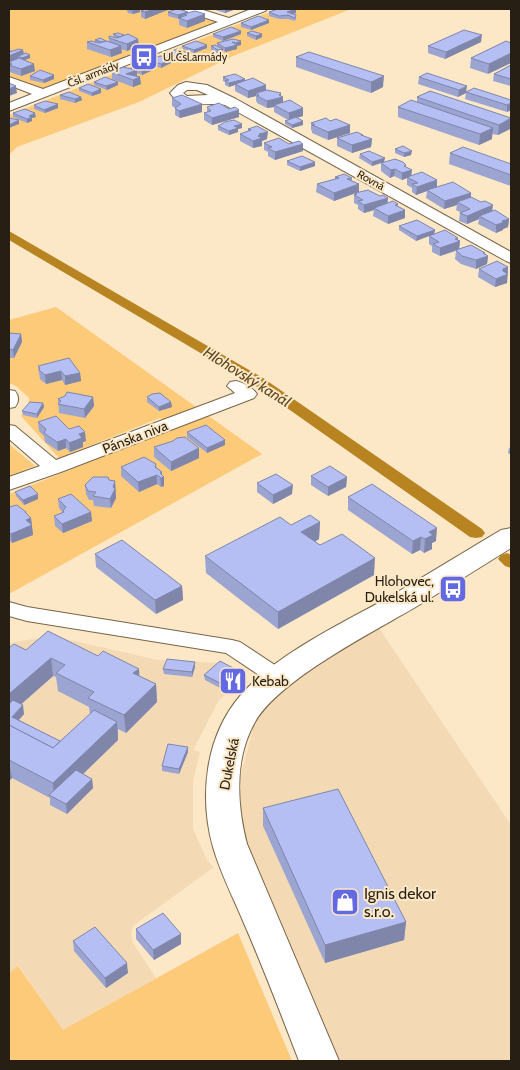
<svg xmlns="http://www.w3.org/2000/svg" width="520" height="1070" viewBox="0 0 520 1070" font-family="Cabin,sans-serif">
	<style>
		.built { fill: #f4dab4 }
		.green { fill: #fcca78 }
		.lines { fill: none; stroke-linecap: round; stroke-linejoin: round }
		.canal { fill: #b88421; fill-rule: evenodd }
		.minor-casing { stroke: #786548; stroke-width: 2 }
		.secondary-casing { stroke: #786548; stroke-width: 2 }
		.minor { fill: #fff; fill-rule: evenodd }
		.secondary { fill: #fff; fill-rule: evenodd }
		.wall { fill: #9ca4d1; fill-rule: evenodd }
		.shaded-wall { fill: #7f86aa }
		.building { fill: #b5bff3; stroke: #7f86aa }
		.labels { text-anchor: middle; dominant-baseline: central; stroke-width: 4; stroke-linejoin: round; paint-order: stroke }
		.far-poi-label { font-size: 11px; fill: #271f13; stroke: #fce7c6; text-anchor: start }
		.far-street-label { font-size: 11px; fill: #271f13; stroke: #fce7c6 }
		.street-label { font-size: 14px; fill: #271f13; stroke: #fce7c6 }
		.poi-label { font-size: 14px; fill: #271f13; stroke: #fce7c6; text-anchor: end }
		.water-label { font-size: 15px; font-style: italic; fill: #5c4620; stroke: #fce7c6 }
		.near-poi-label { font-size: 16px; fill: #271f13; stroke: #fce7c6; text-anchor: start }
	</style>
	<rect width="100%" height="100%" fill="#fce7c6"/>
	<g class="built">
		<polygon points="379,628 511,825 511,1061 327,1061 262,895 232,810 254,724 289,677"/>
		<polygon points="33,639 65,639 158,660 220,663 246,678 219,700 193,750 200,752 193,781 193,829 207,860 214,867 133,926 131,934 133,943 156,978 63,1031 19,966 9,973 9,643"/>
	</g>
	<g class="green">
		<polygon points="9,9 177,9 216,22 43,89 9,76"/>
		<polygon points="277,9 351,9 233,56 139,102 17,147 9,155 9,115"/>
		<polygon points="56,307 262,454 9,594 9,494 176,428 160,418 59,458 21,416 28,406 29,398 16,386 9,383 9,320"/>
		<polygon points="9,444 35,466 9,476"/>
		<polygon points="238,933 292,1061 9,1061 9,973 18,966 63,1030"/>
	</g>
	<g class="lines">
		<g class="canal">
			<polygon points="9,231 263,378 482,529 485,533 482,537 476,538 470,537 253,384 9,240"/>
			<polygon points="507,553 511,555 511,568 505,566 498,559 501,555"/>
		</g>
		<g class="minor-casing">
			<g id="minor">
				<polygon points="183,9 200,9 229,18 251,9 267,9 265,11 9,111 9,103 32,94 9,85 9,77 43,89 218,22 185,11"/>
				<path d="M186,82L207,85L236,99L511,252V263L506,261L225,105C206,101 182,111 170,93L178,85ZM187,90H197L208,95L187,96L183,93Z"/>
				<path d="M236,381C244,383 252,387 257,394L254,398L61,472L9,490V477L40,466L9,439V425L15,426L56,460L235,393L227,386L230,382Z"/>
				<path d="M9,390L15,391C19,396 19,402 15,407L9,408Z"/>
				<polygon points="9,602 27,607 232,640 240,642 287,673 290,678 287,683 279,686 271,683 226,653 27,621 9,616"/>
			</g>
		</g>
		<g class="secondary-casing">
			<path id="secondary" d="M511,528V548C479,568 447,588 414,608C371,633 279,680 255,722C234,759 237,805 247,844L339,1061H299C281,1014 263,967 243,921C233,897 220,872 213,847C199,797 205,737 240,696C274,656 338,625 384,600C424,577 462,553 501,530Z"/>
		</g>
		<use href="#minor" class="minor"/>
		<use href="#secondary" class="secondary"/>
	</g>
	<g class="wall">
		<polygon points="126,9 140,9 140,12 133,14 128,13"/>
		<polygon points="170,9 145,19 141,17 141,11"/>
		<polygon points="215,9 236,9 225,13 215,10"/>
		<polygon points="168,12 188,13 205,21 187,28 179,25 179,19 168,16"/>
		<polygon points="269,12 296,13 292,14 296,15 296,19 295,21 288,19 279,19 269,16"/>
		<polygon points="241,23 269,23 251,30 241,27"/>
		<polygon points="241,31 241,34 223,41 213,37 213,34"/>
		<polygon points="247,33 262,37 256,40 247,36"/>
		<polygon points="113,34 138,39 139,46 127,51 121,49 122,53 111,57 87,49 87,42 95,42 95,40 109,41 109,38 114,37"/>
		<polygon points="233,39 241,45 237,46 237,49 225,52 223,50 223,52 219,54 211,50 211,46 217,46 217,43"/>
		<polygon points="506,41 488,74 470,68 471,58"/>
		<polygon points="481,42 445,59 428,53 428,46"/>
		<polygon points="182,46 207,48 194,53 183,49"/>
		<polygon points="9,49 12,51 23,50 24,54 30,55 30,58 24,60 35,71 21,76 10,72 9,66"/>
		<polygon points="309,52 383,87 371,93 296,67 296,57"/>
		<polygon points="167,53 188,53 188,57 178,61 173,59 173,62 161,68 149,64 149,60 171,58 167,57"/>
		<polygon points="511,65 511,86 493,81 494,74"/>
		<polygon points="153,66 153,70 142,75 137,73 137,76 141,84 133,87 112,79 112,72 131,69 131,67"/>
		<polygon points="54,75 54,79 44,83 30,80 30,76"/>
		<polygon points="223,77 245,79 245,81 283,97 283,102 303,108 303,116 296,118 303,125 292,128 285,124 285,121 288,120 274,112 274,107 267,108 257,103 257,102 256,101 256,96 248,98 235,91 235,85 229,87 225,85 225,82 223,81"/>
		<polygon points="419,77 466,92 511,100 511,110 507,112 465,99 466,93 458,97 418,84"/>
		<polygon points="94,82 118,82 118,85 107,90 94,85"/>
		<polygon points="79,88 101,93 92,96 79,91"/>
		<polygon points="430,91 510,129 498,135 492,134 492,139 479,145 398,117 398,107 417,102 417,97"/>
		<polygon points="60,95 81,97 82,100 75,103 60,99"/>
		<polygon points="172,98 202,112 180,118 175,115 175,108 172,106"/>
		<polygon points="34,105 58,108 45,113 34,109"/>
		<polygon points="207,107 239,117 212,125 204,120 204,113 207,112"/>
		<polygon points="13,113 36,117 32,118 32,121 27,123 13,117"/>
		<polygon points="330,121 350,125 350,133 328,140 312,133 312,131 311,130 311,123"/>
		<polygon points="218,126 242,128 238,129 238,132 229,135 218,130"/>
		<polygon points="248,129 267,139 262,141 262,146 253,148 240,141 240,134 248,131"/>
		<polygon points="363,135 363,136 372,139 371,147 352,153 337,146 337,138"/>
		<polygon points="264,143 303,151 275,160 268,156 268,152 264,150"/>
		<polygon points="395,149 411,155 404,157 395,153"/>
		<polygon points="450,153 511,164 511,186 449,164"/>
		<polygon points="360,154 384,162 372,166 359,158"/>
		<polygon points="287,161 315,166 300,171 287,165"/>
		<polygon points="381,163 406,165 406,167 411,176 437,187 471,197 492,211 509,219 508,227 503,229 503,230 496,233 478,224 479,219 467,224 459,221 460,212 456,210 457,205 444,209 426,198 427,191 416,195 412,192 412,188 407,185 407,178 402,180 394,176 390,178 381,171"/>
		<polygon points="335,177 352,178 352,181 359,184 359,192 388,198 387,203 398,204 398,206 405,218 388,224 373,216 374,210 364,213 358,209 358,205 354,203 354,195 355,194 355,193 334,201 316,192 317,184 335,179"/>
		<polygon points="399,226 435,230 434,234 416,241 399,230"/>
		<polygon points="429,236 458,241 460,241 459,249 485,255 488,256 487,264 476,269 461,264 455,259 456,251 440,256 432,252 432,246 429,244"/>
		<polygon points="508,267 507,283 495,287 478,277 479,269"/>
		<polygon points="9,333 21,334 22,342 14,358 9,358"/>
		<polygon points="38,366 80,373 81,381 65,385 62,380 46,384 40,379"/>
		<polygon points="93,397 94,406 85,418 59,413 58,399"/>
		<polygon points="147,397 171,402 172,407 159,411 147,402"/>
		<polygon points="43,403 44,407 37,418 23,415 22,411"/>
		<polygon points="38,422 69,429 86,441 83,442 83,447 70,452 66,448 58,451 45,442 44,436 39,431"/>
		<polygon points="187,432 225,445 207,453 187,437"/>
		<polygon points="154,447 199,448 199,458 171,471 154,457"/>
		<polygon points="511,447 511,455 508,453 509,448"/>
		<polygon points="156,464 156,467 162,472 162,476 164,477 164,486 161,487 157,484 139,492 121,476 121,467"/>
		<polygon points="311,476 347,477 346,487 328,496 311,485"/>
		<polygon points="109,480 115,481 116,498 111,508 94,506 93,500 89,500 86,494 85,485"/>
		<polygon points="257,483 292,494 273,504 257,492"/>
		<polygon points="15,492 38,499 24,505 16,496"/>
		<polygon points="348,497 436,541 432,543 432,549 424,553 420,550 412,554 348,510"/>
		<polygon points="58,499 91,512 92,521 63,533 55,526 54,516 63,513 59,508"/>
		<polygon points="9,507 26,512 27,514 31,518 33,535 12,543 9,540"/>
		<polygon points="320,522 319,539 315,542 320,545 374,575 278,629 206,573 205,556 291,525"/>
		<polygon points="95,554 182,586 183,600 156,614 96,567"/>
		<path d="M9,648L26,650L139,676L156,684L157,702L126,733L118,729V740L83,774L92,779L93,788L67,814L50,805V798L12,778L9,781ZM53,676L56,677L58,691L89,707L90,714L60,741L19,720L24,714L21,704Z"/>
		<polygon points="195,662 195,667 192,677 164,674 163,669"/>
		<polygon points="237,670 237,675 222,689 205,680 204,675"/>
		<polygon points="188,752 179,774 162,771 162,766"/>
		<polygon points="263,808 406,922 404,940 325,963 263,826"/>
		<polygon points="136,929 181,934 181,944 154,960 136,939"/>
		<polygon points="73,941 128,973 106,988 74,951"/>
	</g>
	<g class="shaded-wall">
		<polygon points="138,9 140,9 140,12 133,14 132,11"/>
		<polygon points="154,9 170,9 145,19 145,12"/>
		<polygon points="227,9 236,9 225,13 225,10"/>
		<polygon points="296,9 296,13 287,16 287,12"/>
		<polygon points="188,12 188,15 183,14 183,17 178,19 178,15"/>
		<polygon points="205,14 205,21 187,28 187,21"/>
		<polygon points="269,20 269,23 251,30 251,27"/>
		<polygon points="241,31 241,34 223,41 223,37"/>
		<polygon points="262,34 262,37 256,40 256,36"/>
		<polygon points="482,35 481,42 445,59 446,52"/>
		<polygon points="138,39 139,46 127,51 127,44"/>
		<polygon points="241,41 241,45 237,46 237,49 225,52 225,48 236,45 236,43"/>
		<polygon points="207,45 207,48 194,53 194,50"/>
		<polygon points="121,46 122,53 111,57 110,50"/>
		<polygon points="223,49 223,52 219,54 218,50"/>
		<polygon points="23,50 24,57 30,55 30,58 22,61 22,58 18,56 18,59 9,63 9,56"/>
		<polygon points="188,53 188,57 178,61 178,57"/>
		<polygon points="511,53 511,63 488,74 489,64"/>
		<polygon points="173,59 173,62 161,68 161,64"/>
		<polygon points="34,64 35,71 21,76 21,69"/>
		<polygon points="153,66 153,70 142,75 142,71"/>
		<polygon points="137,70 137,78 126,74"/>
		<polygon points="54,75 54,79 44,83 43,80"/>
		<polygon points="384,76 383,87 371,93 371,82"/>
		<polygon points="140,77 141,84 133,87 133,80"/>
		<polygon points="245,79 245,83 235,84 235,85 229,87 229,83"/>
		<polygon points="118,82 118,85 107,90 106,86"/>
		<polygon points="266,85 266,93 256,93 256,96 248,98 248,91"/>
		<polygon points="16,86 17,93 9,96 9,89"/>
		<polygon points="467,86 466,93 458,97 459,90"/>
		<polygon points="101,89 101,93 92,96 92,93"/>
		<polygon points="281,93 281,98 283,97 283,105 274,105 274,107 267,108 267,101 279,95"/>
		<polygon points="81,97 82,100 75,103 75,99"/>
		<polygon points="511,103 511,110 507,112 507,105"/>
		<polygon points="58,104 58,108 45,113 44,110"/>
		<polygon points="202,104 202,112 180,118 179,111"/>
		<polygon points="303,108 303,116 289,120 289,113"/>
		<polygon points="239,110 239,117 212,125 212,118"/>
		<polygon points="35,113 36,117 32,118 32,121 27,123 27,119 29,116"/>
		<polygon points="511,118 510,129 498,135 499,125"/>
		<polygon points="19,120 19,124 9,128 9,125"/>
		<polygon points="303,121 303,125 292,128 292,125"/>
		<polygon points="242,124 242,128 238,129 238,132 229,135 229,131 234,126"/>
		<polygon points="350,125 350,133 328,140 328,132"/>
		<polygon points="493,128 492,139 479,145 480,134"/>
		<polygon points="268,132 267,139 262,141 262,146 253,148 253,141 259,134"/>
		<polygon points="361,135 363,135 363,142 372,139 371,147 352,153 352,145"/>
		<polygon points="303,144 303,151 275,160 275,152"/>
		<polygon points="412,151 411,155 404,157 404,153"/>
		<polygon points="385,158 384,162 372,166 372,162"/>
		<polygon points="315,162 315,166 300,171 300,167"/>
		<polygon points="406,165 406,171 412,170 411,177 407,177 407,178 402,180 402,173 404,166"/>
		<polygon points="395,169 394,176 390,178 391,170"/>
		<polygon points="437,180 437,188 427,190 427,191 416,195 417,187"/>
		<polygon points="359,184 359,192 334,201 334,193"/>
		<polygon points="471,193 471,201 457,202 457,205 444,209 445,201"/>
		<polygon points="388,198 387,206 374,208 374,210 364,213 364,205"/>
		<polygon points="493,205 492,213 479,216 479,219 467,224 467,216"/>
		<polygon points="405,210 405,218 388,224 388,216"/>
		<polygon points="509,219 508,227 503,229 503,230 496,233 496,225 502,221"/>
		<polygon points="435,230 434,234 416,241 417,236"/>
		<polygon points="458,238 458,242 460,241 459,249 440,256 440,248"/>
		<polygon points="483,253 485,253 485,257 488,256 487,264 476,269 476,260"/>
		<polygon points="508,267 507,283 495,287 496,279 503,269"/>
		<polygon points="21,334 22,342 14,358 13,350"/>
		<polygon points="61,371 62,380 46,384 45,375"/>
		<polygon points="80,373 81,381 65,385 65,376"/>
		<polygon points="93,397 94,406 85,418 84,409"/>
		<polygon points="171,402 172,407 159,411 159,407"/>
		<polygon points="43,403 44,407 37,418 37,414"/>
		<polygon points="85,432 86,441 83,442 83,447 70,452 69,443 79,434"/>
		<polygon points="66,439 66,448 58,451 57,442"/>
		<polygon points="225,440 225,445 207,453 207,448"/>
		<polygon points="199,448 199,458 171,471 171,462"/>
		<polygon points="156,464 157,484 139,492 138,482 155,467"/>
		<polygon points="162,472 162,477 164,477 164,486 161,487 160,473"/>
		<polygon points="347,477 346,487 328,496 328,487"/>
		<polygon points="115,481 116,498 111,508 110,499"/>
		<polygon points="293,485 292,494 273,504 273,495"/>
		<polygon points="38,494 38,499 24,505 23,500"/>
		<polygon points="25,512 26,512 27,520 31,518 33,535 12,543 11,534"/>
		<polygon points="91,512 92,521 63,533 62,524"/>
		<polygon points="320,522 319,539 301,549 301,532"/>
		<polygon points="437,528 436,541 432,543 432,549 424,553 425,539 429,532"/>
		<polygon points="421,537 420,550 412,554 413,541"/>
		<polygon points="375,558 374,575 278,629 278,612"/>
		<polygon points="182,586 183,600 156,614 155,600"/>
		<polygon points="51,658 53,676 9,715 9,694"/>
		<polygon points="195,662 195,667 192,677 192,672"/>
		<polygon points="139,669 140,686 133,673"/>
		<polygon points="237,670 237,675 222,689 222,684"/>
		<polygon points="156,684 157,702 126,733 124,715"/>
		<polygon points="23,705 24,714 13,726 12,717"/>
		<polygon points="117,722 118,740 57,799 54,798 53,783"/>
		<polygon points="188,747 188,752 179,774 179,769"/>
		<polygon points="10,768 12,778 9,781 9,770"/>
		<polygon points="92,779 93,788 67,814 66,804"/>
		<polygon points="406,922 404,940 325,963 325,945"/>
		<polygon points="181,934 181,944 154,960 153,950"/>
		<polygon points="127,963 128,973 106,988 105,978"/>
	</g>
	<g class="building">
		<polygon points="127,9 138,9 132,11"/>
		<polygon points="146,9 154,9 145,12 141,11"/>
		<polygon points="177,9 178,9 188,12 178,15 168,12"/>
		<polygon points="278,9 296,9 287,12 296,15 295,18 288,15 279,16 269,12"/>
		<polygon points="195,11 205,14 187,21 179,18 187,15 183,14"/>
		<polygon points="258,16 269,20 251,27 241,23"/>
		<polygon points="231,27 241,31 223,37 213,34"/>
		<polygon points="464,30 482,35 446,52 428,46"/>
		<polygon points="252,31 262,34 256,36 247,33"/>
		<polygon points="118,33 124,35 120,37 113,34"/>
		<polygon points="128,34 138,39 127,44 109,38 109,36 117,38"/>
		<polygon points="100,38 106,41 102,42 95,40"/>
		<polygon points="233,39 241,41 236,43 232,42 237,45 225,48 217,43"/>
		<polygon points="91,41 99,43 107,41 121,46 110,50 87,42"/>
		<polygon points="196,41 207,45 194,50 182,46"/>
		<polygon points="506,41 511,43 511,53 489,64 471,58"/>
		<polygon points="215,45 223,49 218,50 211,46"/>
		<polygon points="19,49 23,50 9,56 9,52"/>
		<polygon points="177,49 188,53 178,57 167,53"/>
		<polygon points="309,52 384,76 371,82 296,57"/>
		<polygon points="26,53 30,55 22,58 18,56"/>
		<polygon points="160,56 173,59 161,64 149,60"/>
		<polygon points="19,58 34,64 21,69 9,65 12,64 9,62"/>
		<polygon points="141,63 153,66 142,71 131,67"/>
		<polygon points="511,65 511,79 494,74"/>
		<polygon points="123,67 137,70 126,74 140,77 133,80 112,72"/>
		<polygon points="40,70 54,75 43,80 30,76"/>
		<polygon points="427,73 467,86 459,90 419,77"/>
		<polygon points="235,74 245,79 229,83 225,81 229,80 223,77"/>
		<polygon points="105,77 118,82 106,86 94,82"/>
		<polygon points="253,78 266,85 248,91 235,84"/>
		<polygon points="9,83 16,86 9,89"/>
		<polygon points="88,84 101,89 92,93 79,88"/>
		<polygon points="474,88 511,100 511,103 507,105 466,92"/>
		<polygon points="267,90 281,93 279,95 283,97 267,101 257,96 259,95 256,93"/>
		<polygon points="430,91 511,118 499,125 417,97"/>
		<polygon points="69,92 81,97 75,99 60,95"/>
		<polygon points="182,95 202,104 179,111 175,108 181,104 172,98"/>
		<polygon points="290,100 303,108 289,113 274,105"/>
		<polygon points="411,100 493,128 480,134 398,107"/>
		<polygon points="45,101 58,104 44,110 34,105"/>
		<polygon points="219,103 229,109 235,107 239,110 212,118 204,113 211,111 207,107"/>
		<polygon points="25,109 35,113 29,116 32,117 27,119 13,113"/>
		<polygon points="296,117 303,121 292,125 285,121"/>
		<polygon points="9,118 19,120 9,125"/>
		<polygon points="326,118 330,121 336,119 350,125 328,132 312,125 315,125 311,123"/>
		<polygon points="234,120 242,124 234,126 238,128 229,131 218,126 225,122"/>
		<polygon points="257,126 268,132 259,134 261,135 258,136 262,138 253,141 240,134 251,130 248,129"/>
		<polygon points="357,132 363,135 361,135 372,139 352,145 337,138"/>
		<polygon points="279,138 289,144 299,141 303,144 275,152 268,148 272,147 264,143"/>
		<polygon points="403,146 412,151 404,153 395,149"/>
		<polygon points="463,147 511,164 511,175 450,153"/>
		<polygon points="369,151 385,158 372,162 360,154"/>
		<polygon points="302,156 315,162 300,167 287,161"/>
		<polygon points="395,159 403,162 406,165 404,166 412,170 402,173 395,169 391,170 381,163"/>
		<polygon points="422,172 437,180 417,187 412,184 418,183 407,177"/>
		<polygon points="344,174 352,178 347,179 359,184 334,193 317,184 339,178 335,177"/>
		<polygon points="453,182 471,193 445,201 427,190"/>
		<polygon points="368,190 380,196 383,195 388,198 364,205 358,201 363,200 354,195 357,194 355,193"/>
		<polygon points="471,197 481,202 485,201 493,205 467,216 460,213 470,209 457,202"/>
		<polygon points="393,201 398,204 395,205 405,210 388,216 374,208"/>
		<polygon points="495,210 509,219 502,221 504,222 496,225 479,216"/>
		<polygon points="417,220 435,230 417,236 399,226"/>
		<polygon points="445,230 458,238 455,239 460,241 440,248 433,244 439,242 429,236"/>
		<polygon points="471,245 485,253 483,253 488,256 476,260 462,256 456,250"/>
		<polygon points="497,261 508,267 503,269 503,271 508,274 496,279 479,269"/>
		<polygon points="9,333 21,334 13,350 9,349"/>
		<polygon points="69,358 80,373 65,376 61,371 45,375 39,370 40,368 38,366"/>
		<polygon points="67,392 93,397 84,409 58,404 61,401 58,399 65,396"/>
		<polygon points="160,393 171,402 159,407 147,397 152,394"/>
		<polygon points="30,402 43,403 37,414 22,411"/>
		<polygon points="56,416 69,429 79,426 85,432 79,434 82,438 69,443 66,439 57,442 44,433 46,429 38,422"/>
		<polygon points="206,425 225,440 207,448 187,432"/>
		<polygon points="185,437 199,448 171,462 154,447 173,441 177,438"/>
		<polygon points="144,457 156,464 155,467 162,472 160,473 164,477 161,478 157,475 138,482 121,467"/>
		<polygon points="330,466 347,477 328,487 311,476"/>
		<polygon points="276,474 293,485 273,495 257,483"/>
		<polygon points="93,477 108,477 109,480 115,481 113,487 115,489 110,499 93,496 96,492 88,491 85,485"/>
		<polygon points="372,484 437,528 429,532 433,535 425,539 421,537 413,541 348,497"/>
		<polygon points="30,486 38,494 23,500 15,492"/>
		<polygon points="71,494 91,512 62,524 54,516 64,512 63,511 66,507 58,499"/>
		<polygon points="17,505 26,512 25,512 31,518 26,520 32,525 11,534 9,532 9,507"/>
		<polygon points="310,515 320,522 301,532 320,545 342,534 375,558 278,612 205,556 280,517 291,525"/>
		<polygon points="122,540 182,586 155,600 95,554"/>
		<polygon points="48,631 98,656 103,651 139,669 133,673 156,684 124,715 88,698 94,692 56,673 65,665 51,658 9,694 9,648 14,644 26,650"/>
		<polygon points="167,659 195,662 192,672 163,669"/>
		<polygon points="220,661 237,670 222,684 204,675"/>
		<polygon points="13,700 23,705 12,717 60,741 53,748 9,725 9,704"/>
		<polygon points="94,710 117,722 53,783 9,760 9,725 53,748"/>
		<polygon points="168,744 188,747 179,769 162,766"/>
		<polygon points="76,770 92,779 66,804 49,795"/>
		<polygon points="338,789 406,922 325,945 263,808"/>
		<polygon points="163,913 181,934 153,950 136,929"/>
		<polygon points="95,927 127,963 105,978 73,941"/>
	</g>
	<defs>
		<g id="bus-square" transform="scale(1.4375)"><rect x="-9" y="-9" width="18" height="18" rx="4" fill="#6269e2" stroke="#fce7c6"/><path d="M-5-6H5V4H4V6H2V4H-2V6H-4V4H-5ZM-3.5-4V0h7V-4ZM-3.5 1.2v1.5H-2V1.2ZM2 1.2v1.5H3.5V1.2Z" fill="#fff"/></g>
		<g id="restaurant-square" transform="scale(1.4375)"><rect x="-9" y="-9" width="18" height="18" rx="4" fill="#6269e2" stroke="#fce7c6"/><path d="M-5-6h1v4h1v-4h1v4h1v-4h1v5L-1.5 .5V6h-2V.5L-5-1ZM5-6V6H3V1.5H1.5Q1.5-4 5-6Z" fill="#fff"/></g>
		<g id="shop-square" transform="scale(1.4375)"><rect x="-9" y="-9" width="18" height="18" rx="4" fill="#6269e2" stroke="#fce7c6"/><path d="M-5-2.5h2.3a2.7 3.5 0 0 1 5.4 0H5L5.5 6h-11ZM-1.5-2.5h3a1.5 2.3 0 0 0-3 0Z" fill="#fff"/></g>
	</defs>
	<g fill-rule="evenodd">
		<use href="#bus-square" x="144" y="57"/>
		<use href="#bus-square" x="453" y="589"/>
		<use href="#restaurant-square" x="233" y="681"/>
		<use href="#shop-square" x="345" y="902"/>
	</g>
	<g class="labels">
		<g class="far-poi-label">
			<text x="163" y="57">Ul.Čsl.armády</text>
		</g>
		<g class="far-street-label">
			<text transform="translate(93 74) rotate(-21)">Čsl. armády</text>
			<text transform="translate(371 180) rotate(29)">Rovná</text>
		</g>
		<g class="street-label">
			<text transform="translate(135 437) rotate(-21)">Pánska niva</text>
			<text transform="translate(229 764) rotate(-79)">Dukelská</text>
		</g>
		<g class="poi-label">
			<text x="434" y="581">Hlohovec,<tspan x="434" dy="16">Dukelská ul.</tspan></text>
			<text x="252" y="681" text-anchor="start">Kebab</text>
		</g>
		<g class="water-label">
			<text transform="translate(247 377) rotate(32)">Hlohovský kanál</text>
		</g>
		<g class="near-poi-label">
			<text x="364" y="893">Ignis dekor<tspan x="364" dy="18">s.r.o.</tspan></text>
		</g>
	</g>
	<rect width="520" height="1070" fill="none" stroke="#271f13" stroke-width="20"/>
</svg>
